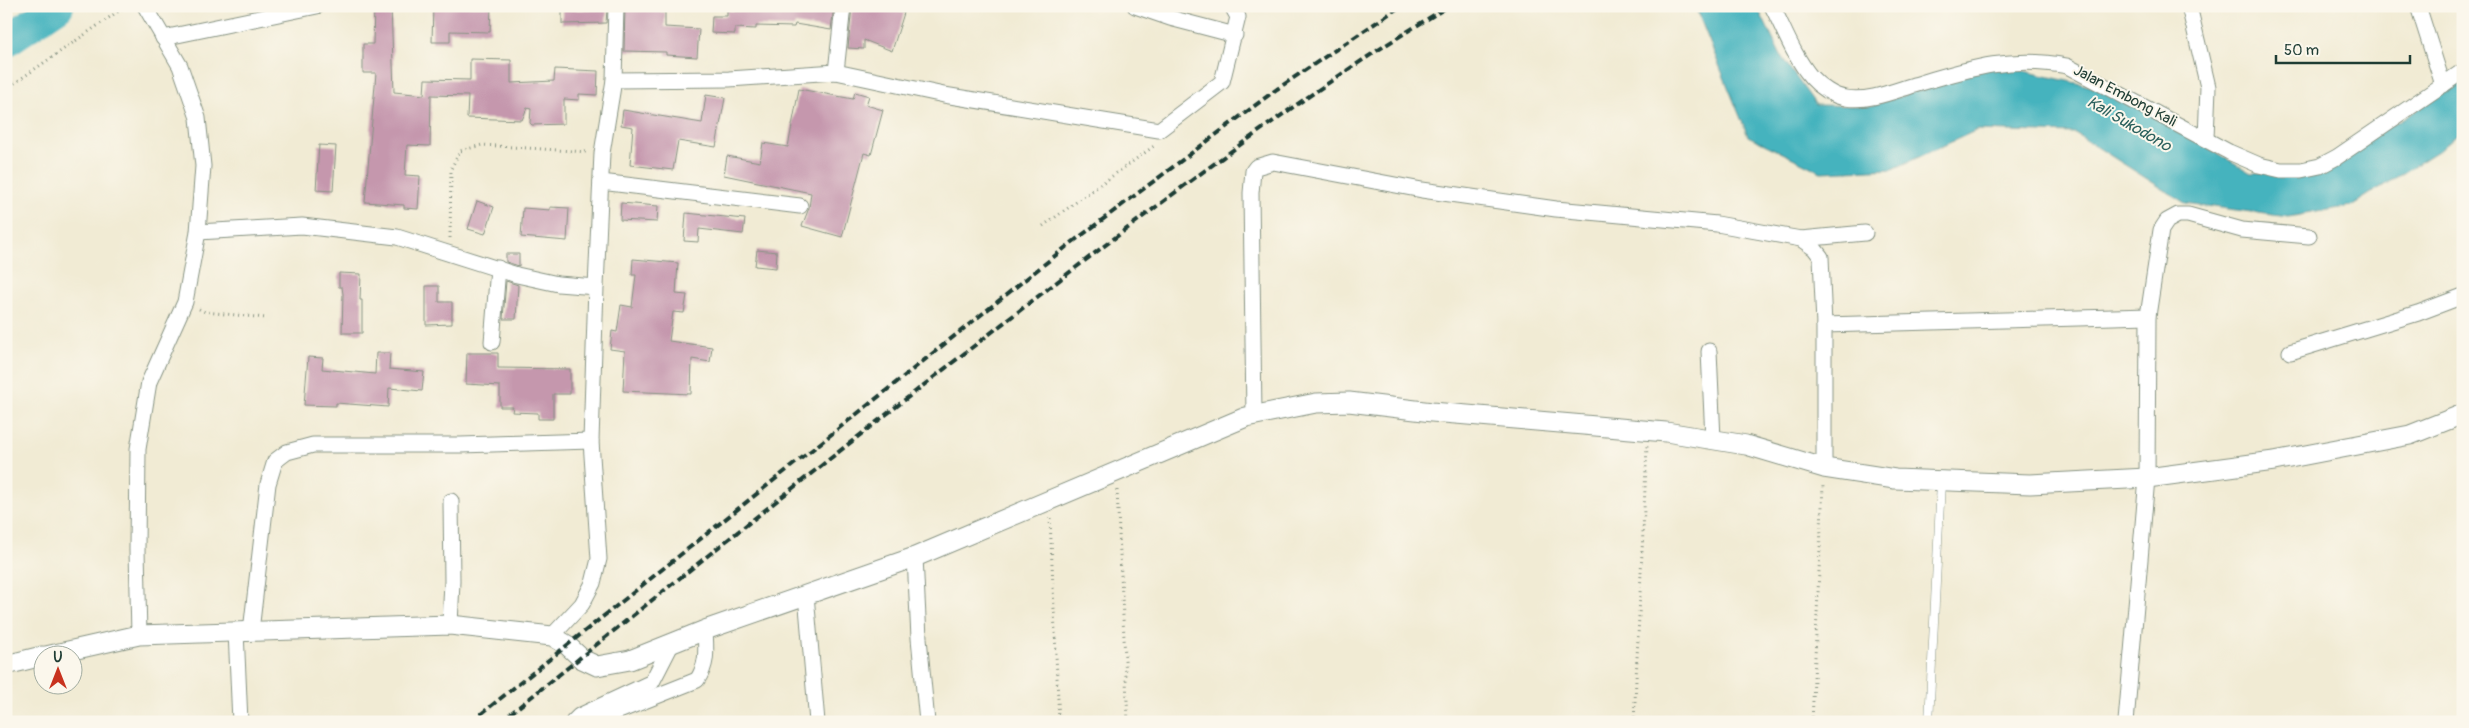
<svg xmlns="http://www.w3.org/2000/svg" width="2469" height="728" viewBox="0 0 2469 728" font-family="Pangolin,sans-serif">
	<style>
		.water { fill: #44b3be; stroke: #327879 }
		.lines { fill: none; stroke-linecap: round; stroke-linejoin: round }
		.river { stroke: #44b3be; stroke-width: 32 }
		.building { fill: #c597ad }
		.service-casing { stroke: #889484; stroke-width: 9 }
		.minor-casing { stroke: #889484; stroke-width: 17 }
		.tertiary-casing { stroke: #889484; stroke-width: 21 }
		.path { stroke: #889484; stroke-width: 3; stroke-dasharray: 1 4; stroke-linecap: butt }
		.service { stroke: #fff; stroke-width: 8 }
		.minor { stroke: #fff; stroke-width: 15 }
		.tertiary { stroke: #fff; stroke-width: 19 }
		.rail { stroke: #1f3d34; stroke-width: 4; stroke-dasharray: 8 4; stroke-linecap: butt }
		.labels { text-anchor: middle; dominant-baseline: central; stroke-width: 4; stroke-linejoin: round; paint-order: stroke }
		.street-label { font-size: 15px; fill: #1f3d34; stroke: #fbf7ec }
		.water-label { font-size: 16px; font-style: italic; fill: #2a605d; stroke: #fbf7ec }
	</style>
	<rect width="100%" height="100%" fill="#fbf7ec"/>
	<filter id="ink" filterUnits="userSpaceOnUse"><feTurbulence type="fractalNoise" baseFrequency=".02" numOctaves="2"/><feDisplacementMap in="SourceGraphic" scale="10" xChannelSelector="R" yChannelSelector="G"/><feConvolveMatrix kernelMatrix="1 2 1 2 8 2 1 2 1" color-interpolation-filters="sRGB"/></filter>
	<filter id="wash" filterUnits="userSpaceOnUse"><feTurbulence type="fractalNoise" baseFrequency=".0096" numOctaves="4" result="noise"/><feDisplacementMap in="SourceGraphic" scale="20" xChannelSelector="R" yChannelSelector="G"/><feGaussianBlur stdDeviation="1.12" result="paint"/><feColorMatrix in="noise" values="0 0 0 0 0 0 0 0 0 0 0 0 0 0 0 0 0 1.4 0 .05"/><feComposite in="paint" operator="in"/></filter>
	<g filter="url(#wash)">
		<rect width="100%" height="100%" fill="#f1ebd4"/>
		<polygon class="water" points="1695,6 1757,6 1781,56 1816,105 1870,106 1997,65 2116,92 2251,173 2319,170 2463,81 2463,129 2438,151 2351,206 2288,217 2185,203 2075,133 1977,130 1893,169 1821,172 1748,136"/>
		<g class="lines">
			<polyline class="river" points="6,41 58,6"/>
		</g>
		<g id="blocks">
			<g class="building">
				<polygon points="374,6 391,6 394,92 424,95 425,79 470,80 470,59 511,60 511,83 554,81 555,69 598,71 597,95 579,94 579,100 564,99 564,124 532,125 530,123 531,109 527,108 522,120 467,118 468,96 431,95 430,146 407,145 405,175 420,176 418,209 404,208 404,205 365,202 376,73 363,73 363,44 373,44"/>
				<polygon points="433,6 491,6 490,32 450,31 450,42 432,42"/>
				<polygon points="625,6 662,6 661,12 665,12 665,27 699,29 697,57 666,55 666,52 624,51"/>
				<polygon points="740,6 834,6 831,30 795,24 794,27 756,26 756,29 735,28 735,34 711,33 712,16 727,16 727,10 740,11"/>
				<polygon points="852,6 885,6 904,13 892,51 864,40 864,49 848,48"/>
				<polygon points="607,9 606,23 562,24 562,10"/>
				<polygon points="799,89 853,99 855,92 869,96 866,105 883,110 871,155 864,153 842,237 802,226 809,208 811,193 724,175 727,156 760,162 763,143 788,147"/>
				<polygon points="706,95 725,98 716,147 678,141 673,170 630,165 633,127 621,125 623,110 702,123"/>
				<polygon points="319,145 336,146 333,191 316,190"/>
				<polygon points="477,201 494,207 485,234 468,229"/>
				<polygon points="621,203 658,206 657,222 620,220"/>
				<polygon points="550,207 569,208 567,241 521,237 523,208 550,210"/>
				<polygon points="686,213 745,219 743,234 699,229 698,242 684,241"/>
				<polygon points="757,250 777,252 776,268 755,266"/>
				<polygon points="506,254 519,254 519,266 506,262"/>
				<polygon points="633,259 678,263 676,294 687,295 684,313 673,312 669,341 712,347 710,362 692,359 691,394 623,391 625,351 610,349 612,331 617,332 621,305 632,307 636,275 632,275"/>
				<polygon points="339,273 361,274 360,300 362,300 362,333 342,333 343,294 342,287 339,287"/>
				<polygon points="506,281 518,285 516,319 503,319"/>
				<polygon points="426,286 439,286 439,302 452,302 452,324 426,325"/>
				<polygon points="376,353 390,353 389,369 424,372 422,391 389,388 388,407 336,403 336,406 304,405 308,357 323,358 322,369 375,374"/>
				<polygon points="467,353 498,353 498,368 570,369 570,394 553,394 553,419 538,419 538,413 512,412 513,407 500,407 500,386 466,384"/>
			</g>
		</g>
	</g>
	<g filter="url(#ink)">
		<use href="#blocks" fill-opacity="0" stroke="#889484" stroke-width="1"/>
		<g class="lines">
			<g class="service-casing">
				<polyline id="service" points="1929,722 1941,482"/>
			</g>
			<g class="minor-casing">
				<g id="minor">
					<polyline points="1135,6 1170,18 1235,35"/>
					<path d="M1772,6C1784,29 1794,57 1811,77C1819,86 1834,97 1846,98C1868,102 1894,91 1914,85C1968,69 2010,55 2067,66L2229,152L2259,165L2281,170H2301L2320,166L2337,157L2463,71"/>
					<polyline points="2189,6 2208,87 2206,138"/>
					<polyline points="2418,6 2443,85"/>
					<polyline points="163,38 317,6"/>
					<polyline points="836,72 843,6"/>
					<polyline points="614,80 729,79 836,72 944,95 1159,130 1222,82 1238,17 1234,10 1235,6"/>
					<polyline points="601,182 800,206"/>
					<polyline points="198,232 302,226 397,237 517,275 558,284 596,287"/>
					<polyline points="1801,239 1865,233"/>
					<polyline points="1824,325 2148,316"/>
					<polyline points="492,342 498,268"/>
					<polyline points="1709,351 1713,439"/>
					<polyline points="2290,352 2418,313 2463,296"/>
					<polyline points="1254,415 1251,193 1253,171 1256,167 1273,162 1422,190 1556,209 1717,224 1801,239 1814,248 1821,257 1824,325 1824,468"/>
					<polyline points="915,557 919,638 927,722"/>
					<polyline points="806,595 817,722"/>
					<polyline points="450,625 452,581 451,501"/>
					<polyline points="236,631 240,722"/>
					<polyline points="251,631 268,484 275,461 287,452 313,445 461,445 591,441"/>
					<polyline points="139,635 137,550 138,449 149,382 185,302 198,232 203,166 198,118 180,66 145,6"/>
					<polyline points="552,636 582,604 593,583 599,559 591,441 596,287 602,153 614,80 616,6"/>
					<polyline points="573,722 579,716 652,682 672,643"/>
					<path d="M591,722L697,680C708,664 706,650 705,630"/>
					<polyline points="2126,722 2147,478 2148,316 2161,230 2167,221 2178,215 2188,215 2242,230 2309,236"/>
				</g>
			</g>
			<g class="tertiary-casing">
				<g id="tertiary">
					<polyline points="46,656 139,635 450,625 552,636 567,645 582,659 597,666 630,660 705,630 915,557 1246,417 1316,403 1349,402 1432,412 1666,432 1746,445 1824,468 1895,479 2030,484 2147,478 2274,461 2410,435 2463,414"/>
					<polyline points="6,665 42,656"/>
				</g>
			</g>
			<g class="path">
				<polyline points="6,89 126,6"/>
				<polyline points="1043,226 1154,146"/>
				<polyline points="450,238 451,169 460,151 482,145 587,152"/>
				<polyline points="199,309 205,312 266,318"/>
				<polyline points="1117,490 1128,722"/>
				<polyline points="1050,518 1059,722"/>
				<polyline points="1634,722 1647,446"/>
				<polyline points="1812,722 1823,485"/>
			</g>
			<use href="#service" class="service"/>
			<use href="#minor" class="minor"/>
			<use href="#tertiary" class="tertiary"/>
			<g class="rail">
				<polyline points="471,722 1066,247 1277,89 1401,6"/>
				<path d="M500,722C682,576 864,430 1049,288C1179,189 1308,90 1449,6"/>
			</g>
		</g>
	</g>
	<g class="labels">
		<g class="street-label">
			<text transform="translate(2125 96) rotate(28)">Jalan Embong Kali</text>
		</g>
		<g class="water-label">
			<text transform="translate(2129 124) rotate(30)">Kali Sukodono</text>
		</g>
	</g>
	<rect width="2469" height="728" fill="none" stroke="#fbf7ec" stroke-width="25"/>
	<g transform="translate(58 670)"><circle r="24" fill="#fbf7ec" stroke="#a3ada2"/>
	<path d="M0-4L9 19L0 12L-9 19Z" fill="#c8321e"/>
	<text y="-8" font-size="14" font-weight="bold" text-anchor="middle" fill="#1f3d34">U</text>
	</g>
	<path d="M2276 55v8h134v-8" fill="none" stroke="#1f3d34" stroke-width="2.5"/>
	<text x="2284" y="55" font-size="15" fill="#1f3d34" stroke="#fbf7ec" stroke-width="4" paint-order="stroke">50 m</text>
</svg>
